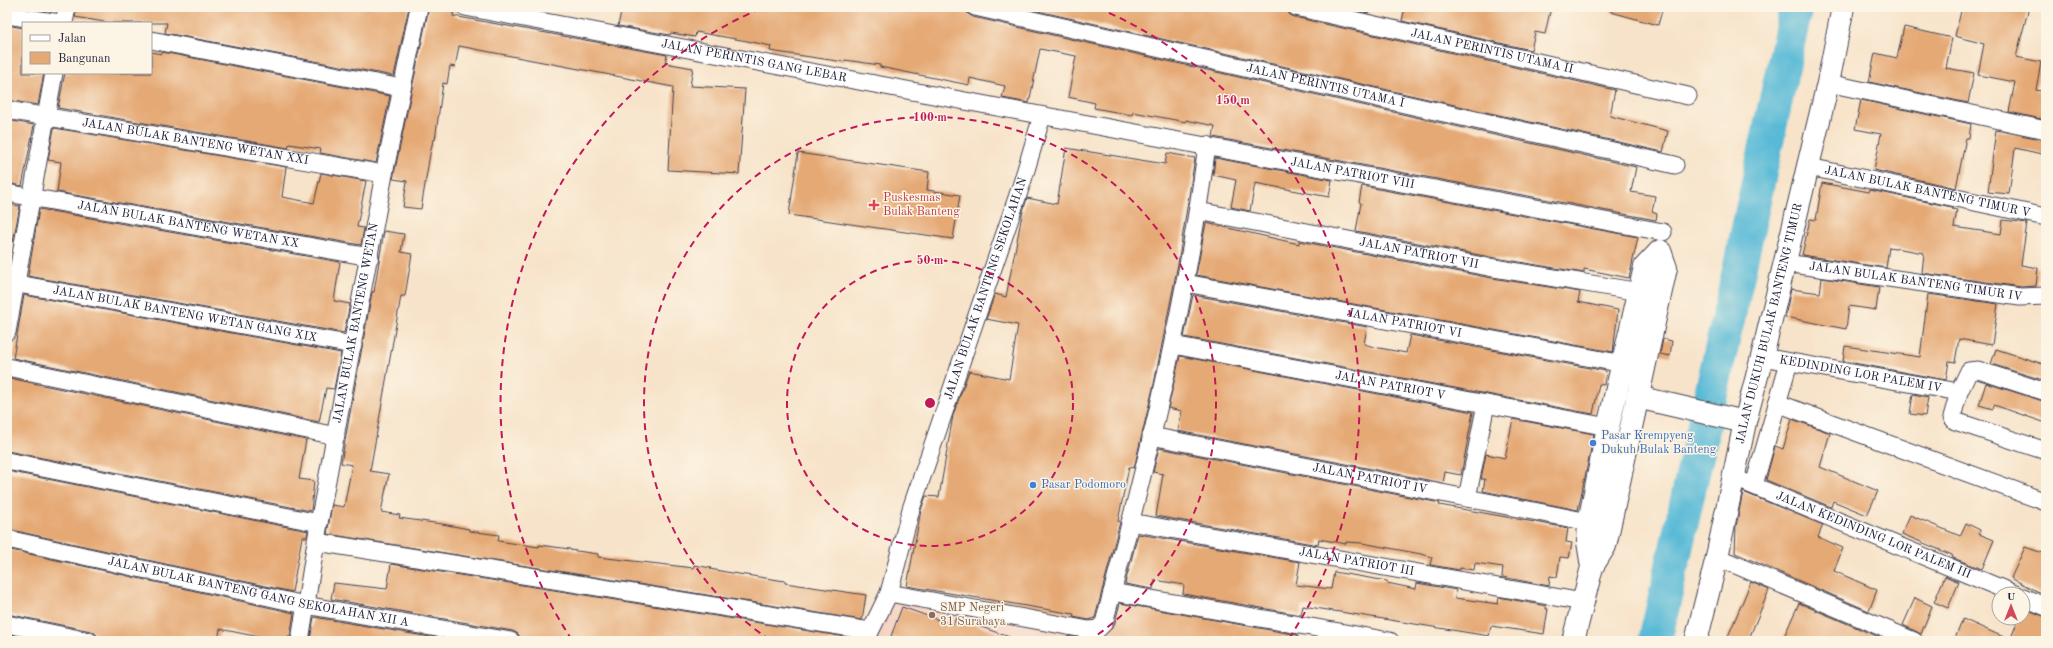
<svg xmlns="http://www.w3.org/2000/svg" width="2053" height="648" viewBox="0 0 2053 648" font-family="'Old Standard TT',serif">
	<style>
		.built { fill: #f5d3c2 }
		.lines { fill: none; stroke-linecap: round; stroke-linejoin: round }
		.river { stroke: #58bad7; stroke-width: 34 }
		.building { fill: #e5a974 }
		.minor-casing { stroke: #423f50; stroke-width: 19 }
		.tertiary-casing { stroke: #423f50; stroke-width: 24 }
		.minor { stroke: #fff; stroke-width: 17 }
		.tertiary { stroke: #fff; stroke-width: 22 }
		.ring { fill: none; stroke: #c2185b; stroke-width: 2; stroke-dasharray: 7 5 }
		.health-dot { fill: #e0444e; stroke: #fcf5e5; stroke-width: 1.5 }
		.shop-dot { fill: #3f7fe0; stroke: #fcf5e5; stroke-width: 1.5 }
		.education-dot { fill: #8d6e63; stroke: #fcf5e5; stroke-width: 1.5 }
		.labels { text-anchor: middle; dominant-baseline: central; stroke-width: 3; stroke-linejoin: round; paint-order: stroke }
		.street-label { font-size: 12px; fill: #22223b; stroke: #fcf5e5 }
		.health-label { font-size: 12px; fill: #be3a42; stroke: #fcf5e5; text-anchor: start }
		.shop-label { font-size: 12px; fill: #366cbe; stroke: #fcf5e5; text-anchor: start }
		.education-label { font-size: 12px; fill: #785e54; stroke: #fcf5e5; text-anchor: start }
		.centre { fill: #c2185b; stroke: #fcf5e5; stroke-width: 2 }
		.ring-label { font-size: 12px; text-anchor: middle; font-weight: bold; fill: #c2185b; stroke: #fcf5e5; stroke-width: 3; stroke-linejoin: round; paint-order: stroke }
	</style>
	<rect width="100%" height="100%" fill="#fcf5e5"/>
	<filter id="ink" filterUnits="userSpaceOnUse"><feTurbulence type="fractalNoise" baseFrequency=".025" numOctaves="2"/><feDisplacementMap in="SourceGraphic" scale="8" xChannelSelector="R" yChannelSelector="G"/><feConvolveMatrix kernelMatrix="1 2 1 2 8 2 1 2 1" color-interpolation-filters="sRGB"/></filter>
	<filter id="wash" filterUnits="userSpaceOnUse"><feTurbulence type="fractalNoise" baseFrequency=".012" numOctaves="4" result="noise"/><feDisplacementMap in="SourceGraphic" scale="16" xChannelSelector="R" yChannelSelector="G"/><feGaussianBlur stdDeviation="0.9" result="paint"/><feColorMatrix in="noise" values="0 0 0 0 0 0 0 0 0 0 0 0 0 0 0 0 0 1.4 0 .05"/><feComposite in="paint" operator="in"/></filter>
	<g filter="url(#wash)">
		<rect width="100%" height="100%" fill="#f7e3c9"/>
		<polygon class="built" points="886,596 1084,634 1082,641 871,641"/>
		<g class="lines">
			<polyline class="river" points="1655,641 1736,284 1796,7"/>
		</g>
		<g id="blocks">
			<g class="building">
				<polygon points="77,7 409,7 394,76 165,33 167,23 110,23 75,17"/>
				<polygon points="429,7 454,7 453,16 667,55 665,63 693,68 690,86 745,89 739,174 668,170 673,87 459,46 455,67 450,66 447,84 443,83 435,140 433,140 430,154 421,209 403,207 407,181 393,179"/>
				<polygon points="622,7 965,7 968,14 973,17 1636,167 1631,192 1655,196 1652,212 1657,214 1656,220 1213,137 1215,126 1186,120 1186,122 1133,112 1132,115 1094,108 1095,103 1068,97 1076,56 1040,49 1029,103 1002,98 1005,86 970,78 969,85 880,67 880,65 845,60 844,62 770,51 771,46 747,41 696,32 695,37 671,33 670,35 618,26"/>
				<polygon points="1020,7 1286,7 1289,14 1294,17 1615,90 1610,116 1668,131 1663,152"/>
				<polygon points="1341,7 1370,7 1369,13"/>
				<polygon points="1405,7 1551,7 1545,34 1535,32 1531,50 1402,21"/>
				<polygon points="1612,7 1663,7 1658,25 1611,12"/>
				<polygon points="1962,7 2029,7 2016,57 2041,62 2036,90 2046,92 2046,120 2009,112 2015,82 1978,75 1984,44 1955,36"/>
				<polygon points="7,25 23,28 23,73 44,73 38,105 7,100"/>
				<polygon points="1904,27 1952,38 1946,68 1974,73 1968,103 1869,82 1875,53 1897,58"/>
				<polygon points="151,52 162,54 162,52 390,96 376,163 320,153 321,149 289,144 288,148 58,108 65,73 151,73"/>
				<polygon points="1861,100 1971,124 1969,138 1966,138 1956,188 1874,170 1881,134 1855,129"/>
				<polygon points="7,120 34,125 22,186 7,183"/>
				<polygon points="54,128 286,167 282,197 314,203 321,173 366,181 357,227 364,228 361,245 57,192 61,162 48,160"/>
				<polygon points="1996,130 2046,140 2046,155 2015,148 2009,194 1988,192"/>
				<polygon points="1066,148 1165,164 1167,153 1195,158 1178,264 1154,384 1134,468 1129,467 1118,521 1120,522 1095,618 1089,620 1073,617 1074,614 907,586 921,510 926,496 939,497 953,415 969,371 1009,379 1018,325 986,319 995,294 1006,297 1022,215 1027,198 1057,204"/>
				<polygon points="798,153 929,172 927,190 960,195 953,239 789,215"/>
				<polygon points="1215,158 1332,180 1329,197 1255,183 1250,211 1231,207 1236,180 1213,175"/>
				<polygon points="1822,183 1869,192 1870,190 1952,207 1952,209 1957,210 1954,227 2001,234 2003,220 2027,223 2021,265 2038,268 2036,286 2021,287 1922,273 1924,253 1889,247 1886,268 1802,255 1810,219 1816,220"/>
				<polygon points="1362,186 1638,237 1629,278 1584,269 1584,273 1490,257 1356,231 1361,203 1359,202"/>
				<polygon points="7,204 20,206 13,242 7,241"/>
				<polygon points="39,209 340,262 334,301 350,304 344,333 28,276"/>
				<polygon points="1206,223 1299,244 1299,241 1486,277 1580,292 1578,302 1618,310 1613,352 1196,275"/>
				<polygon points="384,231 404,234 401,252 412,254 405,296 401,296 370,471 389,474 381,512 400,515 399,518 442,524 469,529 469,531 499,535 498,541 539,547 539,545 570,549 570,550 598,554 598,557 694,568 694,565 711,568 710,569 726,572 785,581 785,583 866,595 862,620 327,534 332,505 344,507 352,465 341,463 372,292 374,292"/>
				<polygon points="1822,278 1879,287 1876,310 1849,306 1846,329 1785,317 1791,289 1820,293"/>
				<polygon points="1928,294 1998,304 1992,345 1959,339 1955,362 1949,361 1946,380 1843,361 1845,346 1920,357"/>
				<polygon points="24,295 341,353 334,389 326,388 319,422 13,358"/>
				<polygon points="1193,295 1367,327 1364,344 1374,347 1406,353 1410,335 1606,371 1604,385 1599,384 1593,414 1184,337"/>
				<polygon points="1663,339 1672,341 1670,356 1660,354"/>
				<polygon points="1996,349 2046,365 2046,381 1991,364"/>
				<polygon points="1180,356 1473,412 1461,475 1445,472 1443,483 1178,431 1182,411 1168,408"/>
				<polygon points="9,378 306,440 299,479 314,481 311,511 7,451 7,390"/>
				<polygon points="1986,383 2046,402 2046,423 1994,405 1993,409 1979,405"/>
				<polygon points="1913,394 1928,397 1925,416 1910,414"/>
				<polygon points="1513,419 1594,434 1578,510 1483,491 1485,479 1481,479 1486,454 1505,458"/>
				<polygon points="1792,419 1830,433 1820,467 1878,491 1867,515 1833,501 1831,507 1766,480 1775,446 1783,449"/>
				<polygon points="1159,448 1440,503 1439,505 1568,528 1566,542 1572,543 1569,558 1560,557 1557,577 1550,576 1549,586 1502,577 1503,567 1475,563 1474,570 1460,568 1460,570 1430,565 1432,557 1421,554 1362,543 1346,542 1346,544 1319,539 1318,545 1156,516 1163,474 1153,472"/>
				<polygon points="7,471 308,531 307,537 302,537 292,592 7,529"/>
				<polygon points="1743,492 1823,525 1818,537 1843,548 1834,571 1877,590 1869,611 1735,553 1736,526"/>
				<polygon points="1910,515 1960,536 1966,523 1980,530 1979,534 1994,540 1982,569 1953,558 1952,555 1902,534"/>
				<polygon points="1138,534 1300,562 1296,585 1331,589 1334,572 1387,581 1387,583 1416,589 1417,583 1456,590 1455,598 1498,604 1499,597 1546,606 1546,609 1548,609 1544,634 1491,626 1489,636 1303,606 1301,615 1183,594 1184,585 1155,580 1153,589 1125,584"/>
				<polygon points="2025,547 2046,554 2046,596 2011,578"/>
				<polygon points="7,549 294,613 290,637 288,637 287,641 279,641 220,629 218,641 99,641 96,634 91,631 7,614"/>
				<polygon points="391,564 853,638 853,641 528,641 521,640 518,634 513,631 331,599 334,583 387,589"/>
				<polygon points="1945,576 1959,582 1948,608 1934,602"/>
				<polygon points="1751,582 1769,590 1748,641 1726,641"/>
				<polygon points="1915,598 1932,606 1921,634 1903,625"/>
				<polygon points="1120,603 1298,635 1297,641 1117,641 1101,638 1114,626"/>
				<polygon points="1799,603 1888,641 1782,641"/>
				<polygon points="902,607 953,625 956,618 1015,639 1014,641 905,641 891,636"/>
				<polygon points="2023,608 2046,617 2046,641 1954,641 1963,619 2010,640 2019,618 2023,618"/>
				<polygon points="314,617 453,641 310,640"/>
				<polygon points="7,634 40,641 7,641"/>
				<polygon points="1068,636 1087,640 1100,639 1099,641 1067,641"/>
			</g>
		</g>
	</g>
	<g filter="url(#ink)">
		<use href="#blocks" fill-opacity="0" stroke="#423f50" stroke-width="1"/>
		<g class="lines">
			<g class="minor-casing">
				<g id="minor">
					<path id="s1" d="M465,7L1663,232"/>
					<path id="s2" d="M975,7L1675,165"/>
					<path id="s3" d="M1296,7L1688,96"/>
					<polyline points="7,15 60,23"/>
					<polyline points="64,23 67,7"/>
					<polyline points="151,40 402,88"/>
					<polyline points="1828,83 2046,130"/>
					<path id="s4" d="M7,110L384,174"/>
					<path id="s5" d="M1809,167L2046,217"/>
					<path id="s6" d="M7,193L370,257"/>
					<path id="s7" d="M1198,211L1488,267L1640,292"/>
					<path id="s8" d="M1785,263L2020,297L2046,296"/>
					<path id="s9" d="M7,282L353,345"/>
					<path id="s10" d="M1185,283L1624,364"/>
					<polyline points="7,332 54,73"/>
					<path id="s11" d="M1173,345L1608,427"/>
					<path id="s12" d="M1762,357L1959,392"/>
					<polyline points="7,367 336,436"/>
					<polyline points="2046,392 1978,370 1969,371 1959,392 1952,417 1955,421 2046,451"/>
					<polyline points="1777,403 2046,502"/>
					<path id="s13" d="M1151,436L1589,522"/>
					<polyline points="7,461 319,523"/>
					<path id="s14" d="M1732,477L2015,594"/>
					<polyline points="1754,485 1789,362"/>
					<polyline points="1467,498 1486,404"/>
					<path id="s15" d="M1130,522L1583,602"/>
					<path id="s16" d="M7,539L305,605L511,641"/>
					<polyline points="317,542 870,631"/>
					<polyline points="1717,557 1914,641"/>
					<polyline points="1112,592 1390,641"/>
					<path d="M889,593L1089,630L1098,629L1104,623C1146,466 1186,307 1207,145"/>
					<polyline points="2023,597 2046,607"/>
					<polyline points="7,624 89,641"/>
					<path id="s17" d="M866,640L889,593L911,509L1022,183L1042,116"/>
					<path id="s18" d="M300,641L319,523L384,174L419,7"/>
				</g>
			</g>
			<g class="tertiary-casing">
				<g id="tertiary">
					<polyline points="1637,397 1745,422"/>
					<polyline points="1573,641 1592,567 1605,546 1666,268 1660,251 1645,267 1608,427 1589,522 1588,542 1592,567"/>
					<path id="s19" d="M1696,641L1717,557L1745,422L1762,357L1828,83L1843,7"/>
				</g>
			</g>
			<use href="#minor" class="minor"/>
			<use href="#tertiary" class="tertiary"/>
		</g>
	</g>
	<g class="ring">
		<circle cx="930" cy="403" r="143"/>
		<path d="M770 640A286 286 0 1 1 1090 640"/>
		<path d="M572 640A429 429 0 0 1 762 8M1098 8A429 429 0 0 1 1288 640"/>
	</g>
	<path class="health-dot" d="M872 199h4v4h4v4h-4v4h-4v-4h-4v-4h4z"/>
	<g class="shop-dot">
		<circle cx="1593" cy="443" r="4"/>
		<circle cx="1033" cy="485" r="4"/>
	</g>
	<circle class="education-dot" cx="932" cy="615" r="4"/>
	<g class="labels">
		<g class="street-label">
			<text stroke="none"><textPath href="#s3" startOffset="201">JALAN PERINTIS UTAMA II</textPath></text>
			<text stroke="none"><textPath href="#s1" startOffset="294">JALAN PERINTIS GANG LEBAR</textPath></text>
			<text stroke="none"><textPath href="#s2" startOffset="359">JALAN PERINTIS UTAMA I</textPath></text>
			<text stroke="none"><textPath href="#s4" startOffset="191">JALAN BULAK BANTENG WETAN XXI</textPath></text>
			<text stroke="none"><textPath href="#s1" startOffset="903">JALAN PATRIOT VIII</textPath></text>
			<text stroke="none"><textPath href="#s5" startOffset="121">JALAN BULAK BANTENG TIMUR V</textPath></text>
			<text stroke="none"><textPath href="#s6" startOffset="184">JALAN BULAK BANTENG WETAN XX</textPath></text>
			<text stroke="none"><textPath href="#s7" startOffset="225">JALAN PATRIOT VII</textPath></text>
			<text stroke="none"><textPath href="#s8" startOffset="132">JALAN BULAK BANTENG TIMUR IV</textPath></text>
			<text stroke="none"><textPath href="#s17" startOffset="372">JALAN BULAK BANTENG SEKOLAHAN</textPath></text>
			<text stroke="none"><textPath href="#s9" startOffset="181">JALAN BULAK BANTENG WETAN GANG XIX</textPath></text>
			<text stroke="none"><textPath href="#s10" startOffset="223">JALAN PATRIOT VI</textPath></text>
			<text stroke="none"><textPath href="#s18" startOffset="323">JALAN BULAK BANTENG WETAN</textPath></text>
			<text stroke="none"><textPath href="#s19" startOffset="326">JALAN DUKUH BULAK BANTENG TIMUR</textPath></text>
			<text stroke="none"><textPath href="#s12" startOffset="100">KEDINDING LOR PALEM IV</textPath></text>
			<text stroke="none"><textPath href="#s11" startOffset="221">JALAN PATRIOT V</textPath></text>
			<text stroke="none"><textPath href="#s13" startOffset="223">JALAN PATRIOT IV</textPath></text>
			<text stroke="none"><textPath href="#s14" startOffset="153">JALAN KEDINDING LOR PALEM III</textPath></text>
			<text stroke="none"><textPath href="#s15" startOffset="230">JALAN PATRIOT III</textPath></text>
			<text stroke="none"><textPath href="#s16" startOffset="257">JALAN BULAK BANTENG GANG SEKOLAHAN XII A</textPath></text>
		</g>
		<g class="health-label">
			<text x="883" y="198">Puskesmas<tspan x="883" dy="14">Bulak Banteng</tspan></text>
		</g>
		<g class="shop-label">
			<text x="1601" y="436">Pasar Krempyeng<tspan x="1601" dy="14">Dukuh Bulak Banteng</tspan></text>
			<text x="1041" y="485">Pasar Podomoro</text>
		</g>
		<g class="education-label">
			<text x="940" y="608">SMP Negeri<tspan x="940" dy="14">31 Surabaya</tspan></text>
		</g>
	</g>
	<circle cx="930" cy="403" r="6" class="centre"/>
	<g class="ring-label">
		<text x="1233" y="104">150 m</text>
		<text x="930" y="121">100 m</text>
		<text x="930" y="264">50 m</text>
	</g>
	<rect width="2053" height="648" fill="none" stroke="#fcf5e5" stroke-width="24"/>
	<rect x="22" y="22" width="130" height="52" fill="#fcf5e5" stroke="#a5a1a1"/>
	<rect x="30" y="35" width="20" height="6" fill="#ffffff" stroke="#a5a1a1"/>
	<text x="58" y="42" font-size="12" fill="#22223b">Jalan</text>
	<rect x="30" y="52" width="20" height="12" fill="#e5a974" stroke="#a5a1a1"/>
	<text x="58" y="62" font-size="12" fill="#22223b">Bangunan</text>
	<g transform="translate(2011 606)"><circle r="19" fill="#fcf5e5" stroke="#a5a1a1"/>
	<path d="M0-3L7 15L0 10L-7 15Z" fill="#d1495b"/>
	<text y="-6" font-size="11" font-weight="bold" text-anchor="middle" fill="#22223b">U</text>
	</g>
</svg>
